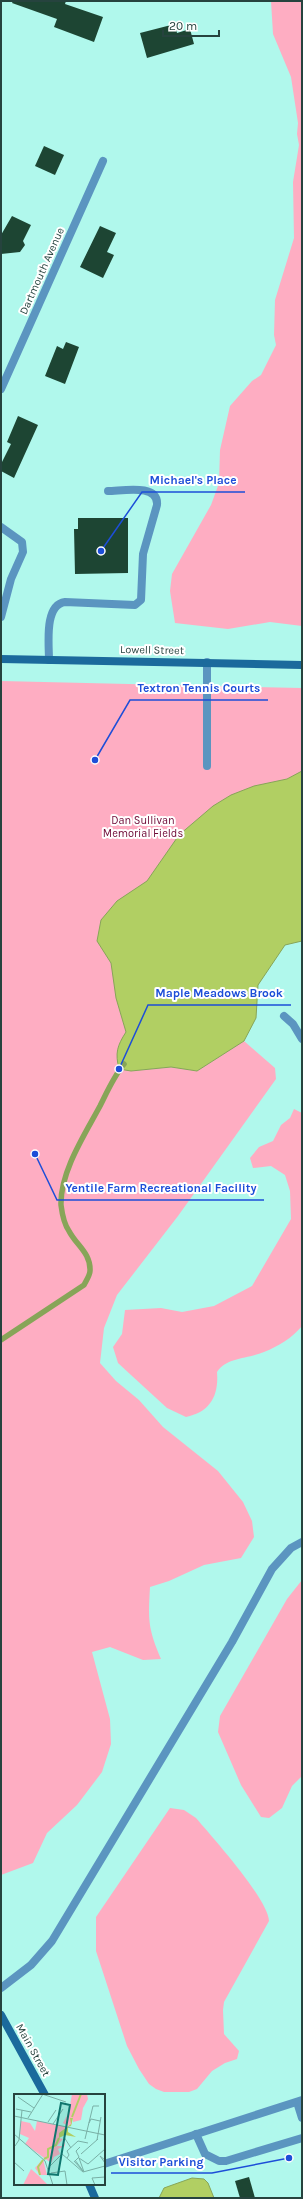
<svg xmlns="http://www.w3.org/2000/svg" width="303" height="2199" viewBox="0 0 303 2199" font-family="Karla,sans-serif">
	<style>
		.green { fill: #feadc2 }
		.water { fill: #b1cf63; stroke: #87a558 }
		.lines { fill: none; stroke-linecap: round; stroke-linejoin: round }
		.stream { stroke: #87a558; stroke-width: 5.5 }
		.building { fill: #1d4533 }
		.lane { stroke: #5b95c0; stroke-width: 8 }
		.street { stroke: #5b95c0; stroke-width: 8 }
		.secondary { stroke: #1b6a9c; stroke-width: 8 }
		.labels { text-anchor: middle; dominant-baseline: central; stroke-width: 4; stroke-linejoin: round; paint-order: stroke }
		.street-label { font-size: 11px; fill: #26433e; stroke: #fff }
		.park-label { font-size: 11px; fill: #6d0734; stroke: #fff }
		.inset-river { fill: none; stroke: #b1cf63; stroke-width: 2 }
		.inset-road { fill: none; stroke: #79b0a6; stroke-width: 1 }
		.view { fill: #0f766e; fill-opacity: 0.15; stroke: #0f766e; stroke-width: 2 }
		.inset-edge { fill: none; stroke: #26433e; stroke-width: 2 }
		.leader { fill: none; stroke: #1d4ed8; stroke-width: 1.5 }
		.callout-dot { fill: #1d4ed8; stroke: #fff; stroke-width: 1.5 }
		.callout-label { font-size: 12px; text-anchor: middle; font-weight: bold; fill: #1d4ed8; stroke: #fff; stroke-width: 4; stroke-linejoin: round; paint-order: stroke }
	</style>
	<rect width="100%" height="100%" fill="#b0f8ec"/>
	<g class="green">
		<polygon points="271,1 302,1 302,626 270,622 228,629 175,623 170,591 172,574 211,505 219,483 220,450 230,406 252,381 261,375 276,345 274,335 275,300 294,238 293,182 299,145 297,134 298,123 291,77 273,34"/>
		<path d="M1,681L302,688V860L131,1071L171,1067L197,1071L244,1041L275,1068L276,1079L178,1216L117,1295L104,1328L100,1363L116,1381L139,1400L163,1427L218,1471L243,1502L252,1521L254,1537L241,1558L204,1565L169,1581L150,1587C148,1621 148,1628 161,1659L143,1660L110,1647L92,1652L110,1719L111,1744L102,1772L77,1805L47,1833L33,1863L1,1875Z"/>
		<path d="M294,1109L302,1113V1326C292,1338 279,1346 264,1352C247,1359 227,1357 217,1372C219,1396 210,1412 186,1417L167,1408L131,1375L118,1363L113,1347L122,1334L125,1310L161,1308L182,1312L214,1306L252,1286L291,1219L290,1191L285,1175L271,1166L253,1168L250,1158L259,1147L273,1141L281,1125L290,1118Z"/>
		<polygon points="302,1580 302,1776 292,1786 282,1808 269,1818 261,1817 241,1785 218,1732 220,1716 287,1599"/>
		<path d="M170,1808L184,1810L196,1818C213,1838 268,1899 269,1921L224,2002L223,2010L224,2034L239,2051L237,2059L225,2063L212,2071L197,2089L189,2092H164L156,2089L149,2084L139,2069L127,2046L96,1951V1917Z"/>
	</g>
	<g class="water">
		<path d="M302,771V941L285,945L258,985L256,1018L244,1041L197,1071L171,1067L131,1071L119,1069C115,1053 117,1046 126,1032L116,998L111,963L97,941L101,920L117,901L147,881L179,835L213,806L231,795L254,786L287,779Z"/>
		<polygon points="192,2178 204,2179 208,2183 214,2198 159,2198 164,2188"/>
	</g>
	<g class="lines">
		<path class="stream" d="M1,1340L84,1285C86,1281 90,1275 90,1271C91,1253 76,1245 69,1231C64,1224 62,1213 61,1205C60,1172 85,1134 100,1106C107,1092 114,1076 124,1064"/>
	</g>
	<g class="building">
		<polygon points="13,1 66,1 65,4 103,17 94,42 54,27 57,19 12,3"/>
		<polygon points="175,24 177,33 190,29 194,44 147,58 140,33"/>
		<polygon points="44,146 64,155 55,175 35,166"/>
		<polygon points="12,216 31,225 23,241 25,245 20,252 1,254 1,235"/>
		<polygon points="100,226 116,233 107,252 114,255 103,278 80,267"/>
		<polygon points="66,342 79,347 65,384 45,376 57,346 63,349"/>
		<polygon points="18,416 38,425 14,478 1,471 1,464 11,444 7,442"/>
		<polygon points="78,518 128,518 128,573 75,574 74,529 78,529"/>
		<polygon points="249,2177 255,2198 240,2198 235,2181"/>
	</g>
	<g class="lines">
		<g class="lane">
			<polyline points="1,527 22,542 23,552 11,579 1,617"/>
			<path d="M49,660C49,644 44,605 65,602L135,605L141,600L143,554L157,505C159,483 122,491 108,491"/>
			<polyline points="207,662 207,766"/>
			<polyline points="284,1016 293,1024 302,1039"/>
			<polyline points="1,1988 31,1965 52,1941 232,1642 272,1569 291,1548 302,1542"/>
			<polyline points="297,2102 302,2118"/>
			<polyline points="196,2134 205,2154 219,2161 226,2161 302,2138"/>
			<polyline points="104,2164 302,2100"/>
		</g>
		<polyline class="street" points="1,389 103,161"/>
		<g class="secondary">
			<polyline points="1,659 302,665"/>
			<polyline points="1,2015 45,2095"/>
			<polyline points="89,2184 95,2198"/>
		</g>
	</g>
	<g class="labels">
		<g class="street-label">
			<text transform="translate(42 271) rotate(-66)">Dartmouth Avenue</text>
			<text transform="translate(152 650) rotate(1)">Lowell Street</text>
			<text transform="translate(33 2050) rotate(61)">Main Street</text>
		</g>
		<g class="park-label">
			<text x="143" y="820">Dan Sullivan<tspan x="143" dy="13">Memorial Fields</tspan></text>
		</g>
	</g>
	<g transform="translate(14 2094)">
		<rect width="91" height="91" fill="#b0f8ec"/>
		<path d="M58,0H73L74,5L69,14L67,26L59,28V24H57L58,30L54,32L49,29L55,18ZM7,27L16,29L21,37L23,27L53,33L52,38L45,44L49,45L43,52H48L50,46L51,52L44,55L46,60L40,63L37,69L11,50L15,44L6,40ZM29,65L33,81H26L21,74ZM17,75L25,82L34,91H9Z" fill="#feadc2"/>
		<path d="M56,24H59L57,32L54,33V38L62,43L51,41L45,44V39L57,30Z" fill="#b1cf63"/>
		<path class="inset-river" d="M58,23L67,0M30,65L34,63V55L42,51L45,44M26,81L24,73L29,66"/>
		<path class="inset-road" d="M28,0L52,8M4,3L20,14M2,15L17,18M0,22L91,41M14,24L29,0M34,28L42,16M75,29L77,25L86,27M39,30L49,15M0,40L31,67L39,91M50,43L57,54M71,45L79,12H85M83,46L87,23M1,52L5,46L8,16M67,60L84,45M53,64L55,61L53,57L64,47L74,49M65,64L74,70L91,55M65,64L70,78M91,66L86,62L91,69M60,67L69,77L61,66M61,67L65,63L62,57L66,53M0,68L10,77M35,73L48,60L69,78L91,72M37,79L51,77L53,91M81,91L78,84L91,83"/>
		<path class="view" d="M47,9L56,11L44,81L34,80Z"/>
		<rect width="91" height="91" class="inset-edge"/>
	</g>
	<path class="leader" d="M101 551L142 492H245M95 760L130 700H268M119 1069L148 1005H291M35 1154L57 1200H264M289 2158L212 2173H111"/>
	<g class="callout-dot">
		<circle cx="101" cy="551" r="4"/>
		<circle cx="95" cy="760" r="4"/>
		<circle cx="119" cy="1069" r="4"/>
		<circle cx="35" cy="1154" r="4"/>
		<circle cx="289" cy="2158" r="4"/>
	</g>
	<g class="callout-label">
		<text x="193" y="484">Michael's Place</text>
		<text x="199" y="692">Textron Tennis Courts</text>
		<text x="219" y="997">Maple Meadows Brook</text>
		<text x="161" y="1192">Yentile Farm Recreational Facility</text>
		<text x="161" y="2166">Visitor Parking</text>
	</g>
	<rect width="303" height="2199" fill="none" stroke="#26433e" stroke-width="4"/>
	<path d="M163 30v6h56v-6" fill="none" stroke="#26433e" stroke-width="2"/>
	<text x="169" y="30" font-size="12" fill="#26433e" stroke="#ffffff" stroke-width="3" paint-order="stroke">20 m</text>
</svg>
